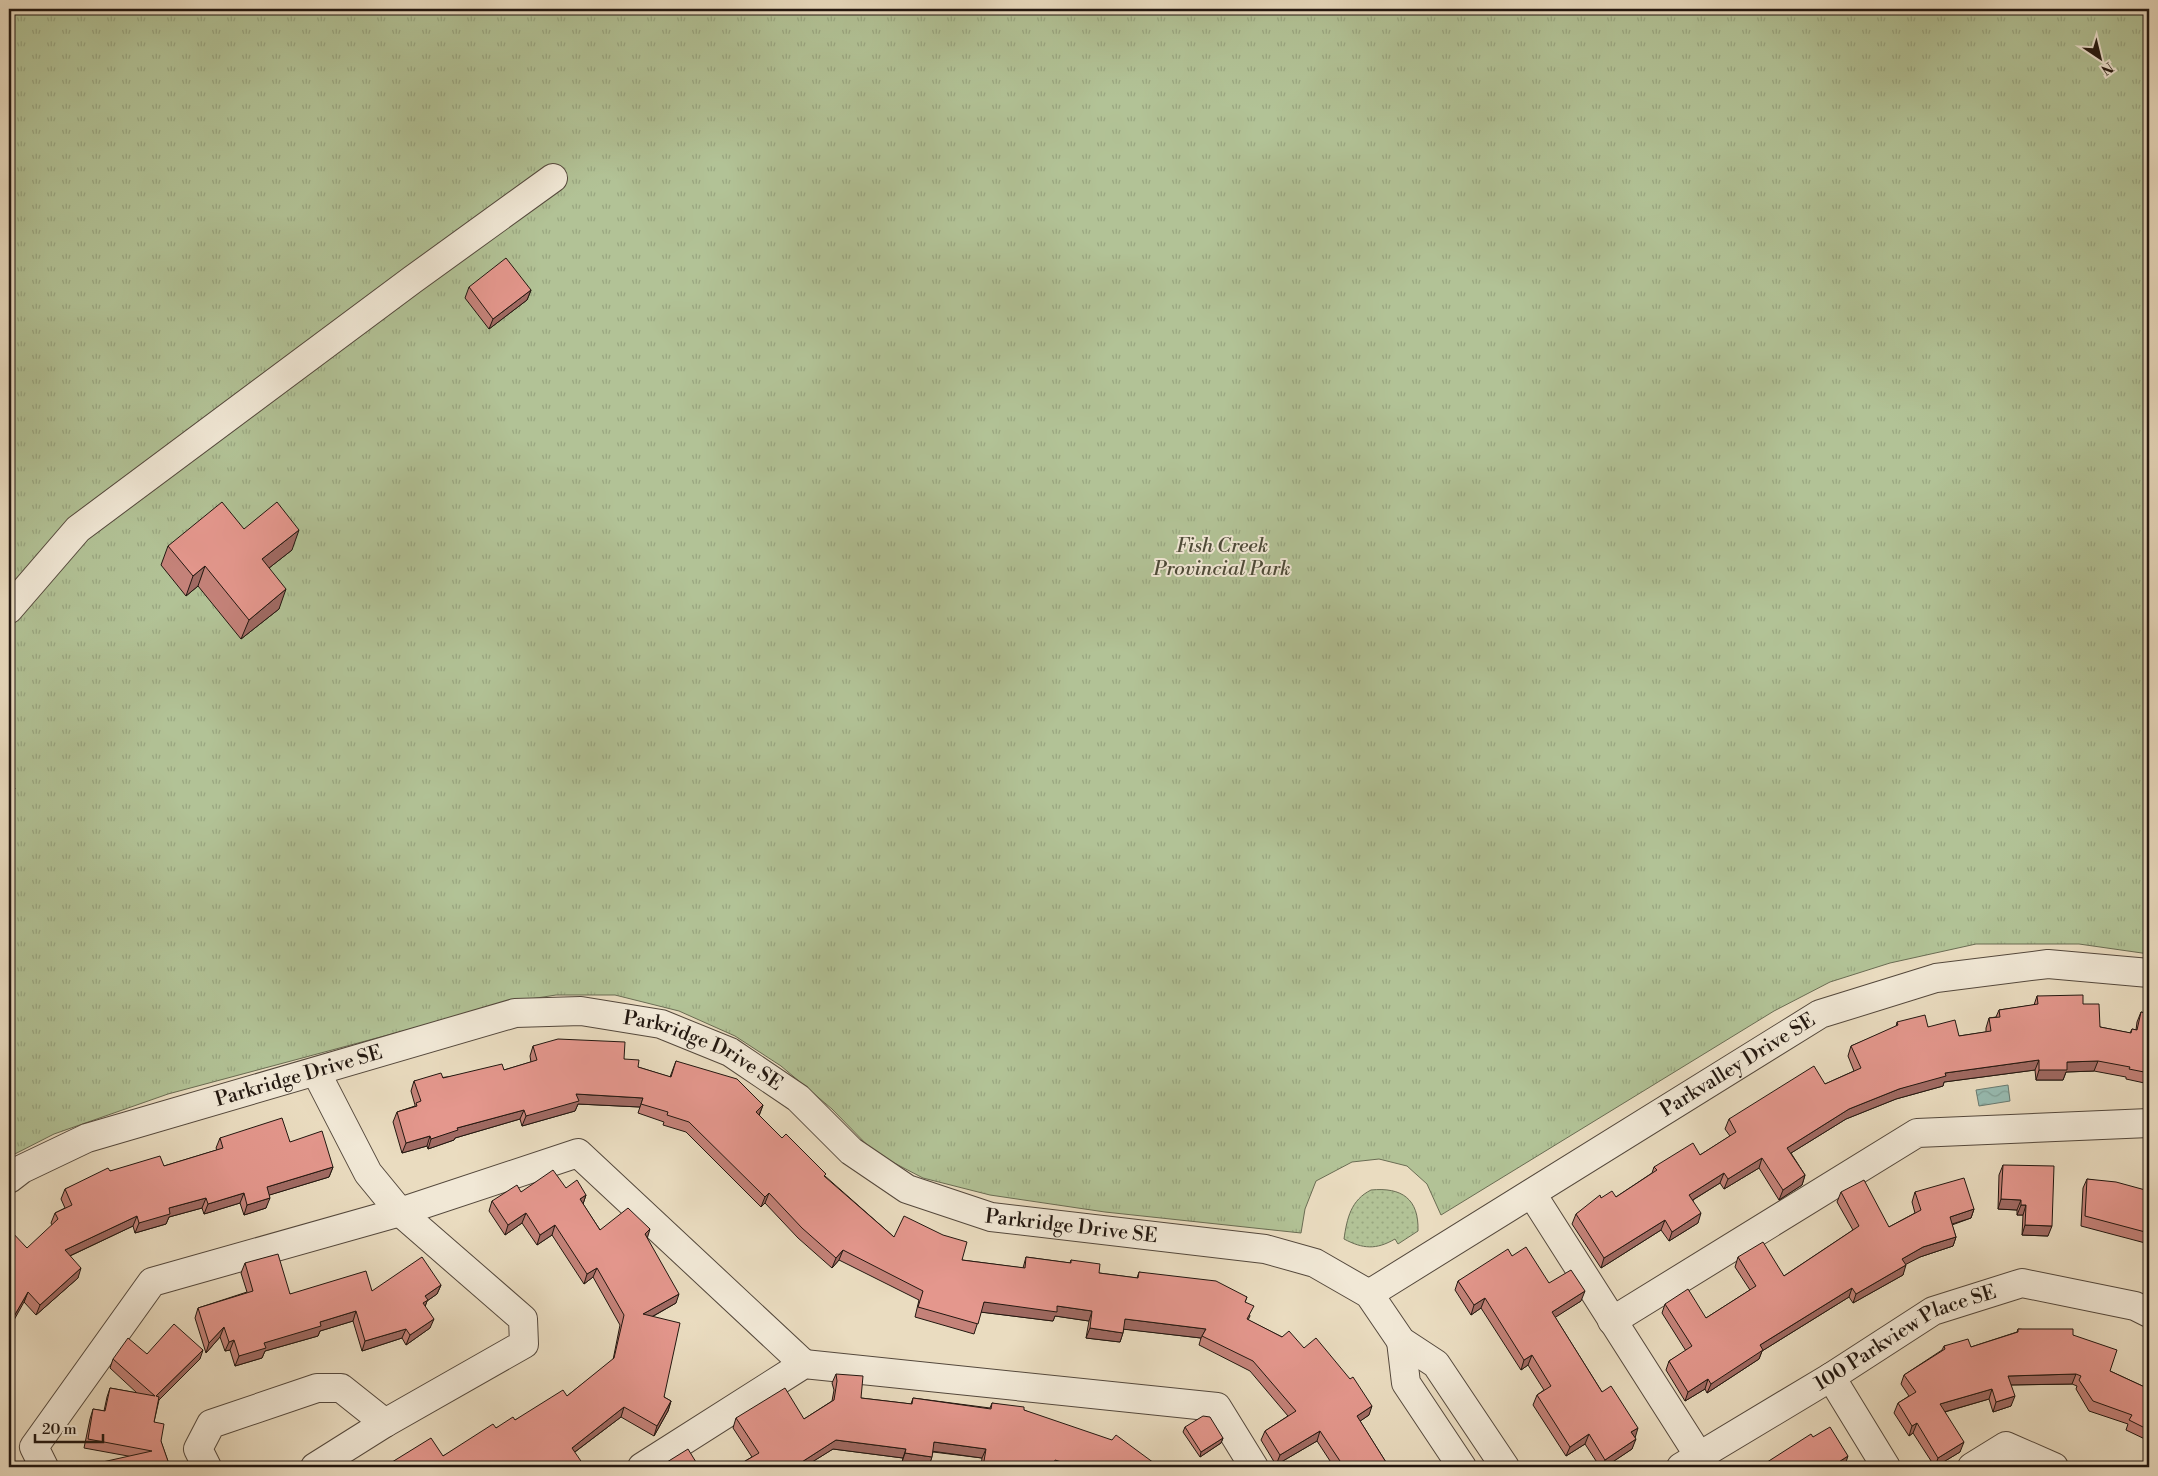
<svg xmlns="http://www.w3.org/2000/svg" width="2158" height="1476" viewBox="0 0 2158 1476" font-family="'Libre Bodoni',serif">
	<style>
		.grass { fill: url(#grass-dots); stroke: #6a6c53 }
		.park { fill: url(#park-tufts); stroke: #6a6c53 }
		.water { fill: url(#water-waves); stroke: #697a71 }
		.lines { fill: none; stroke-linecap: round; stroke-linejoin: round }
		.minor-casing { stroke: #54483c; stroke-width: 30 }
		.minor { stroke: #f1e8d6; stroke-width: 28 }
		.wall { fill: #c48279; stroke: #221710 }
		.shaded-wall { fill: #a06a63; stroke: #221710 }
		.building { fill: #e4978d; stroke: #221710 }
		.labels { text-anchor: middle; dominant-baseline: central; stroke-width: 4; stroke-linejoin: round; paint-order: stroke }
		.park-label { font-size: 20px; font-style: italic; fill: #4d4a38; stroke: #f1e8d6 }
		.street-label { font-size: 20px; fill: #221710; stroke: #f1e8d6 }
	</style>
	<defs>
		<pattern id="grass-dots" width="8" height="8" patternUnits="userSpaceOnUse" patternTransform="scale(1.25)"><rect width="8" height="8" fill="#b2c296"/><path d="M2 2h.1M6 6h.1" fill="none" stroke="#99a680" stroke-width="1.8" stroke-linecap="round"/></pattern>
		<pattern id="park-tufts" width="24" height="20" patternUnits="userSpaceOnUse" patternTransform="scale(1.25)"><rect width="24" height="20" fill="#b2c296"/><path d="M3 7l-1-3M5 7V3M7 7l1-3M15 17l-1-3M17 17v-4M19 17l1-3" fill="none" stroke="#99a680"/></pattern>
		<pattern id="water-waves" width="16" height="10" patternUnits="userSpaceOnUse" patternTransform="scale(1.25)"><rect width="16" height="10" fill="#98bcb2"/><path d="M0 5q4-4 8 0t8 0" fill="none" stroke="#83a198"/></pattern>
	</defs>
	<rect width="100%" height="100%" fill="#eadcc0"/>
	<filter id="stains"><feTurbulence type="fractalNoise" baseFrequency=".004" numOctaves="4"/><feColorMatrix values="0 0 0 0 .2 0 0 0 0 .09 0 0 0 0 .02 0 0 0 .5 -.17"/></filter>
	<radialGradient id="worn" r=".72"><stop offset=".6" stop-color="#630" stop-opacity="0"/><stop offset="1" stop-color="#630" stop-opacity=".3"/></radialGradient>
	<path class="grass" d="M1371,1190C1402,1187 1419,1199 1418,1231L1398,1244L1395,1239C1376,1250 1363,1249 1344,1239C1347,1218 1351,1200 1371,1190Z"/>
	<polygon class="park" points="9,9 2149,9 2149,954 2079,944 1976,944 1890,963 1830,982 1774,1011 1441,1215 1427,1184 1407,1166 1379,1159 1352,1162 1316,1181 1305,1209 1301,1233 1105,1212 990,1195 923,1178 875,1153 832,1109 781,1066 735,1036 679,1011 615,995 556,995 511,1002 168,1094 54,1134 9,1157"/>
	<polygon class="water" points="2008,1085 2010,1101 1979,1106 1976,1090"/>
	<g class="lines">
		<g class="minor-casing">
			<g id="minor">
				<polyline points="9,609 78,529 412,280 553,178"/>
				<path id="s1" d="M9,1179L22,1169L87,1138L515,1013L581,1011L661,1024L730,1052L798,1098L851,1151L907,1189L991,1217L1265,1249L1315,1263L1369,1294L1401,1341L1436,1364L1505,1467"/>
				<polyline points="1532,1194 1706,1467"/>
				<path id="s2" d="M1369,1294L1820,1014L1936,978L2048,964L2149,973"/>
				<polyline points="1612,1321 1917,1133 2149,1123"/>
				<polyline points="1401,1341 1406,1383 1462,1467"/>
				<polyline points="1831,1377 1886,1467"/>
				<polyline points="44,1467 34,1447 152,1282 400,1212 578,1153 804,1364"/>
				<polyline points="207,1467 198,1449 211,1424 317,1388 341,1388 385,1423"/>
				<polyline points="315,1467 385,1423 524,1344 523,1319 400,1212 368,1173 316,1072"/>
				<polyline points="642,1467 804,1364 1217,1407 1254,1467"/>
				<path id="s3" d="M1681,1467L1831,1377L1933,1311L2022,1283L2135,1306L2149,1313"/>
				<polyline points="1972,1467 2006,1446 2054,1467"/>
			</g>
		</g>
		<use href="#minor" class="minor"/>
	</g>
	<g class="wall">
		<polygon points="469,287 531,290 527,300 489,329 465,298"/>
		<polygon points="244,529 292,550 269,568 279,609 241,639 198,586 186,596 161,565 168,546"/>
		<polygon points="2037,996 2083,1004 2100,1027 2130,1033 2132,1029 2136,1030 2137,1022 2141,1012 2149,1014 2149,1084 2126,1079 2126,1077 2094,1071 2066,1072 2063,1080 2036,1080 2035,1070 1944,1082 1943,1086 1896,1099 1846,1119 1791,1153 1805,1175 1802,1185 1779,1200 1759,1168 1724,1189 1720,1183 1693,1200 1698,1223 1669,1241 1661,1230 1601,1268 1572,1224 1576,1214 1601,1198 1616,1197 1652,1173 1654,1167 1700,1155 1730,1136 1725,1129 1729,1119 1825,1084 1854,1071 1848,1056 1851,1046 1896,1027 1897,1022 1928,1027 1959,1036 1986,1032 1986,1028 1989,1018 1996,1017 1999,1010 2034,1005"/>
		<polygon points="533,1046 624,1059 638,1067 670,1077 676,1061 763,1105 759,1116 782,1138 894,1237 962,1260 1023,1268 1026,1257 1070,1263 1071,1260 1099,1273 1137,1278 1139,1272 1247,1297 1245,1302 1250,1316 1248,1320 1304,1348 1369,1415 1360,1421 1389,1467 1334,1467 1317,1441 1276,1465 1261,1440 1265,1431 1288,1416 1250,1371 1199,1345 1201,1338 1124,1329 1120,1342 1086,1338 1089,1321 1055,1316 1053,1321 981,1312 974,1334 915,1317 919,1300 839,1260 832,1268 798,1238 765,1203 761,1207 686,1132 663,1125 664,1122 638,1113 640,1107 578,1104 575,1111 522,1126 520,1119 455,1138 454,1140 428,1149 427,1146 402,1153 393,1122 397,1112 415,1106 415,1105 411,1091 414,1081 504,1070 531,1062 530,1056"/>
		<polygon points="220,1138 290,1142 333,1167 329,1177 269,1195 266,1208 244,1215 240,1203 204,1214 202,1208 169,1217 166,1224 135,1233 133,1226 70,1256 78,1278 36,1315 24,1302 52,1225 51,1223 55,1213 65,1208 61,1199 65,1189 110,1171 164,1166 217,1150 216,1148"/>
		<polygon points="2003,1165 2048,1236 2022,1235 2023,1215 2017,1215 2017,1210 1998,1209 1999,1175"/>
		<polygon points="2087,1179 2149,1191 2149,1244 2081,1226 2083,1188"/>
		<polygon points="566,1188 586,1195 583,1204 600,1230 647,1238 676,1303 652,1317 664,1397 671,1401 668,1411 654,1436 621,1417 575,1452 443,1456 496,1428 515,1420 567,1396 613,1360 620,1325 593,1277 584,1284 552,1235 537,1245 522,1223 505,1235 489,1211 492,1201 521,1192"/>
		<polygon points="1841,1192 1889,1227 1915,1213 1912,1202 1915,1192 1974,1209 1971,1218 1952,1225 1956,1237 1953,1246 1920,1257 1905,1264 1903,1275 1853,1303 1849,1297 1762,1351 1759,1359 1707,1393 1705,1389 1685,1401 1666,1370 1669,1361 1686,1351 1662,1313 1665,1304 1706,1318 1750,1290 1735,1267 1738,1257 1784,1276 1853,1230 1837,1202"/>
		<polygon points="1512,1256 1549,1283 1581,1301 1555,1317 1602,1392 1635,1438 1632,1449 1605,1467 1600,1467 1585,1444 1566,1456 1533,1405 1537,1395 1544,1390 1528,1365 1521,1370 1481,1308 1471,1315 1455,1290 1458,1281"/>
		<polygon points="245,1263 290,1294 372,1291 441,1285 437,1294 427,1301 425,1306 430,1328 406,1345 402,1338 362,1351 353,1321 320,1331 318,1336 265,1351 262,1358 235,1366 230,1350 225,1351 220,1337 206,1353 195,1318 198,1308 247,1292 241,1273"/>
		<polygon points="2018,1329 2073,1335 2110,1371 2149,1389 2149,1441 2126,1430 2128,1424 2089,1411 2076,1389 2077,1386 2072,1384 2011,1385 2011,1406 1993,1412 1989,1399 1945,1412 1960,1452 1935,1467 1913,1433 1909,1436 1894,1413 1898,1403 1909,1396 1901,1384 1904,1375 1942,1350 1944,1346 1971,1347 2017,1332"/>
		<polygon points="113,1359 200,1359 159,1400 154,1422 170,1467 128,1456 84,1448 90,1419 93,1409 104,1411 107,1397 110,1388 137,1393 110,1368"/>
		<polygon points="836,1374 861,1398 911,1404 913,1398 990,1408 992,1403 1024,1410 1152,1467 981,1467 982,1458 933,1452 929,1466 902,1462 903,1458 833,1449 804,1467 735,1467 752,1457 733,1428 736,1418 804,1419 832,1401 834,1390 832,1383"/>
		<polygon points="1185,1427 1223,1438 1221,1443 1200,1457 1183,1432"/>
	</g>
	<g class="shaded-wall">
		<polygon points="531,290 527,300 489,329 493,319"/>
		<polygon points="299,530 292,550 255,579 262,559"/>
		<polygon points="205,566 198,586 186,596 193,576"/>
		<polygon points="286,589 279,609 241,639 249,620"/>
		<polygon points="9,788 15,788 9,804"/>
		<polygon points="2039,1060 2035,1070 1944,1082 1943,1086 1896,1099 1846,1119 1783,1158 1787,1148 1849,1109 1899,1089 1945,1073"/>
		<polygon points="2098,1061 2094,1071 2066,1072 2063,1080 2036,1080 2039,1070 2067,1062"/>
		<polygon points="576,1094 643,1098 640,1107 578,1104 575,1111 522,1126 526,1116"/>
		<polygon points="763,1105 759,1115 752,1122 756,1112"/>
		<polygon points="524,1110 520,1119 455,1138 454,1140 428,1149 431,1139 457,1128"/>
		<polygon points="430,1136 427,1146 402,1153 406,1143"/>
		<polygon points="1762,1158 1759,1168 1724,1189 1728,1179"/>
		<polygon points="333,1167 329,1177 263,1197 267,1187"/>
		<polygon points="1724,1173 1720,1183 1686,1204 1689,1195"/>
		<polygon points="1805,1175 1802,1185 1779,1200 1783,1190"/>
		<polygon points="244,1193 240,1203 204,1214 208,1204"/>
		<polygon points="769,1193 765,1203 761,1207 765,1197"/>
		<polygon points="586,1195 583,1204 580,1199"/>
		<polygon points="206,1198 202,1208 169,1217 166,1224 135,1233 139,1223 169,1208"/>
		<polygon points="270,1198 266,1208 244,1215 247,1205"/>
		<polygon points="2001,1199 2021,1200 2017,1210 1998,1209"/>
		<polygon points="2021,1205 2026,1205 2023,1215 2017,1215"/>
		<polygon points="1974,1209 1971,1218 1946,1226 1950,1217"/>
		<polygon points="526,1213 522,1223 505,1235 508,1225"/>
		<polygon points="1701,1213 1698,1223 1669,1241 1672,1232"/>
		<polygon points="137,1216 133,1226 61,1260 65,1250"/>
		<polygon points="1665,1220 1661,1230 1601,1268 1604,1258"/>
		<polygon points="555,1225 552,1235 537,1245 540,1235"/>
		<polygon points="2025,1225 2052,1226 2048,1236 2022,1235"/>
		<polygon points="650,1229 647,1239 645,1234"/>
		<polygon points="1956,1237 1953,1246 1920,1257 1899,1268 1902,1259 1923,1247"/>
		<polygon points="843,1250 839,1260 832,1268 836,1258"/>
		<polygon points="1906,1265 1903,1275 1853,1303 1856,1294"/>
		<polygon points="81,1268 78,1278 36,1315 40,1305"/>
		<polygon points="597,1268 593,1277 584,1284 587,1274"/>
		<polygon points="441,1285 437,1294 427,1301 424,1310 420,1313 425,1296"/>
		<polygon points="1852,1288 1849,1297 1762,1351 1759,1359 1707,1393 1711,1384 1760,1345"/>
		<polygon points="1585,1291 1581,1301 1548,1322 1552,1312"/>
		<polygon points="28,1292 24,1302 9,1329 9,1325"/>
		<polygon points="679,1294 676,1303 639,1324 643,1314"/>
		<polygon points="1485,1298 1481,1308 1471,1315 1474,1305"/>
		<polygon points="984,1302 1057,1306 1092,1311 1089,1321 1055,1316 1053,1321 980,1312"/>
		<polygon points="356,1311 353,1321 320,1331 318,1336 265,1351 262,1358 235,1366 239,1356 264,1343 320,1322"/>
		<polygon points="434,1319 430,1328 406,1345 410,1335"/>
		<polygon points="1125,1319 1206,1329 1201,1338 1122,1329"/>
		<polygon points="224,1327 220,1337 206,1353 209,1343"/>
		<polygon points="1090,1328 1123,1333 1120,1342 1086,1338"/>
		<polygon points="406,1329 402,1338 362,1351 365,1341"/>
		<polygon points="234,1340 230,1350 225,1351 229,1342"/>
		<polygon points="203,1350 200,1359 153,1406 156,1396"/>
		<polygon points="1532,1355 1528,1365 1521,1370 1524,1360"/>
		<polygon points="2076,1374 2072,1384 2005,1385 2008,1376"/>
		<polygon points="1708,1379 1705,1389 1685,1401 1688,1392"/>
		<polygon points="1992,1389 1989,1399 1937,1414 1940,1404"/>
		<polygon points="2015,1396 2011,1406 1993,1412 1996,1402"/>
		<polygon points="671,1401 668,1411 654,1436 657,1426"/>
		<polygon points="1372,1406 1369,1415 1353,1426 1357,1416"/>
		<polygon points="624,1407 621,1417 568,1457 572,1448"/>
		<polygon points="1917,1423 1913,1433 1909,1436 1912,1426"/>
		<polygon points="1638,1428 1635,1438 1631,1432"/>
		<polygon points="1320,1431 1317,1441 1276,1465 1280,1455"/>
		<polygon points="1589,1434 1585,1444 1566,1456 1570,1447"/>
		<polygon points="1223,1438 1221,1443 1200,1457 1201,1452"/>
		<polygon points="1636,1439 1632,1449 1605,1467 1602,1467 1605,1460"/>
		<polygon points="836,1440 906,1449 903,1458 833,1449 804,1467 794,1467"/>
		<polygon points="934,1442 986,1449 982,1458 931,1451"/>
		<polygon points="1964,1442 1960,1452 1935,1467 1938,1458"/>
		<polygon points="905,1453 932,1457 929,1466 902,1462"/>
		<polygon points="1848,1456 1845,1465 1841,1467 1831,1467"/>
	</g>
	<g class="building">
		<polygon points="506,258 531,290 493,319 469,287"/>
		<polygon points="222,502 244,529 277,502 299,530 262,559 286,589 249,620 205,566 193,576 168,546"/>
		<polygon points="9,782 15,788 9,788"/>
		<polygon points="2083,995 2083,1004 2099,1004 2100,1027 2131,1033 2132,1029 2137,1030 2141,1012 2149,1014 2149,1073 2129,1069 2130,1067 2098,1061 2067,1062 2067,1070 2039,1070 2039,1060 1945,1073 1946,1076 1899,1089 1849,1109 1787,1148 1805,1175 1783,1190 1762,1158 1728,1179 1724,1173 1689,1195 1701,1213 1672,1232 1665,1220 1604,1258 1576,1214 1600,1195 1601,1198 1612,1191 1616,1197 1657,1170 1654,1167 1693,1143 1700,1155 1736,1132 1729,1119 1814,1066 1825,1084 1861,1068 1851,1046 1898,1025 1897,1022 1925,1015 1928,1027 1955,1020 1959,1036 1991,1031 1989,1018 2000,1017 1999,1010 2038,1004 2037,996"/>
		<polygon points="558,1039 625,1042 624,1059 639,1060 638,1067 671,1077 676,1061 737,1079 763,1105 756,1112 782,1138 786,1134 826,1174 824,1176 894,1237 904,1216 943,1235 967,1242 962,1260 1025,1268 1026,1257 1071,1263 1071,1260 1100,1264 1099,1273 1138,1278 1139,1272 1216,1281 1247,1297 1245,1302 1254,1306 1247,1319 1282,1337 1289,1331 1304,1348 1316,1338 1350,1379 1353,1377 1372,1406 1357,1416 1389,1467 1344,1467 1320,1431 1280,1455 1265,1431 1296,1411 1253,1361 1202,1336 1206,1329 1125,1319 1123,1333 1090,1328 1092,1311 1057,1306 1057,1312 984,1302 978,1324 918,1307 923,1291 843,1250 836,1258 802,1228 769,1193 765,1197 689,1122 667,1115 668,1112 641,1104 643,1098 576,1094 579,1101 526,1116 524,1110 457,1128 458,1130 431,1139 430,1136 406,1143 397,1112 417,1106 416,1103 421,1101 414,1081 441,1073 443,1078 502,1064 504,1070 537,1060 533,1046"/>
		<polygon points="282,1118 290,1142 322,1131 333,1167 267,1187 270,1198 247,1205 244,1193 208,1204 206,1198 169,1208 170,1214 139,1223 137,1216 65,1250 81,1268 40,1305 28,1292 9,1325 9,1229 27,1248 58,1219 55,1213 72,1205 65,1189 108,1168 110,1171 160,1156 164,1166 223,1148 220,1138"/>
		<polygon points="2003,1165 2054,1166 2052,1226 2025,1225 2026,1205 2021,1205 2021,1200 2001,1199"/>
		<polygon points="553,1170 566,1188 577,1180 586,1195 580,1199 600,1230 628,1208 650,1229 645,1234 679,1294 643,1314 680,1323 664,1397 671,1401 657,1426 624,1407 572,1448 585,1467 384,1467 431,1438 443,1456 493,1424 496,1428 513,1417 515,1420 563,1390 567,1396 614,1358 624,1315 597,1268 587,1274 555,1225 540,1235 526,1213 508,1225 492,1201 517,1185 521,1192"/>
		<polygon points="1964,1178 1974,1209 1950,1217 1956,1237 1923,1247 1902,1259 1906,1265 1856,1294 1852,1288 1760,1345 1763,1350 1711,1384 1708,1379 1688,1392 1669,1361 1692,1346 1665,1304 1688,1289 1706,1318 1756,1286 1738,1257 1763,1242 1784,1276 1859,1226 1841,1192 1864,1180 1889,1227 1921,1210 1915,1192"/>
		<polygon points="2087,1179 2116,1182 2149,1191 2149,1233 2085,1216"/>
		<polygon points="1526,1247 1549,1283 1571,1270 1585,1291 1552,1312 1602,1392 1611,1386 1638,1428 1631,1432 1636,1439 1605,1460 1589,1434 1570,1447 1537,1395 1551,1386 1532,1355 1524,1360 1485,1298 1474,1305 1458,1281 1508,1249 1512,1256"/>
		<polygon points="278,1254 290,1294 366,1271 372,1291 422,1257 441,1285 425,1296 428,1300 423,1303 434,1319 410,1335 406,1329 365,1341 356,1311 320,1322 321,1326 264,1343 266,1348 239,1356 234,1340 229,1342 224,1327 209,1343 198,1308 253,1291 245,1263"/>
		<polygon points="174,1324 203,1350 156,1396 159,1397 154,1422 164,1424 161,1441 170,1467 80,1467 152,1451 88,1439 93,1409 105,1411 110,1388 155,1396 113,1359 128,1338 147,1354"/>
		<polygon points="2018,1329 2073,1329 2073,1335 2117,1350 2110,1371 2149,1389 2149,1430 2129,1420 2132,1415 2093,1401 2079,1380 2081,1376 2076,1374 2008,1376 2015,1396 1996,1402 1992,1389 1940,1404 1964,1442 1938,1458 1917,1423 1912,1426 1898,1403 1916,1392 1904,1375 1945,1349 1944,1346 1968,1339 1971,1347 2018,1332"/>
		<polygon points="836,1374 863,1376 861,1398 912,1404 913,1398 991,1409 992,1403 1024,1407 1024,1410 1112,1440 1116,1435 1154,1463 1151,1467 1078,1467 1055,1460 1053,1467 983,1467 986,1449 934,1442 932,1457 905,1453 906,1449 836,1440 794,1467 735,1467 759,1453 736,1418 785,1388 804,1419 834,1400 837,1381"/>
		<polygon points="1203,1416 1210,1417 1223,1438 1201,1452 1185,1427"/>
		<polygon points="1830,1427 1848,1456 1831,1467 1762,1467 1761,1466 1811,1434 1813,1437"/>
		<polygon points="688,1449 699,1467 659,1467"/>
	</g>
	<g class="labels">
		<g class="park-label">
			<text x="1222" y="546">Fish Creek<tspan x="1222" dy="23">Provincial Park</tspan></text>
		</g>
		<g class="street-label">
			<text stroke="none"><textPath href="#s1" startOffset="730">Parkridge Drive SE</textPath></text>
			<text stroke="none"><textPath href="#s2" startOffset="434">Parkvalley Drive SE</textPath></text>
			<text stroke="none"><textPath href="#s1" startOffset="309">Parkridge Drive SE</textPath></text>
			<text stroke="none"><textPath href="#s1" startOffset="1150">Parkridge Drive SE</textPath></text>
			<text stroke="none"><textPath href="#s3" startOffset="260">100 Parkview Place SE</textPath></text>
		</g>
	</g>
	<rect width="2158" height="1476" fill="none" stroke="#eadcc0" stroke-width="30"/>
	<rect x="10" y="10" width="2138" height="1456" fill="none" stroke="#221710" stroke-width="2.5"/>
	<rect x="15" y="15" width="2128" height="1446" fill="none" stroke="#221710"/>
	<g transform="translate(2100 58) rotate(145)" stroke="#f1e8d6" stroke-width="4" paint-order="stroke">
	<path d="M0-4L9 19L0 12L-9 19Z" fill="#221710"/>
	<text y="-8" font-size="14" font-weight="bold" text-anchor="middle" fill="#221710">N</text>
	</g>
	<path d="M35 1434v8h68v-8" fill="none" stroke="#221710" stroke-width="2.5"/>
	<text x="42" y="1434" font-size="15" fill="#221710" stroke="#f1e8d6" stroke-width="4" paint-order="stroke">20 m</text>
	<rect width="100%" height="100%" filter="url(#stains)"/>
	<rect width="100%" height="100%" fill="url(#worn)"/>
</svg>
